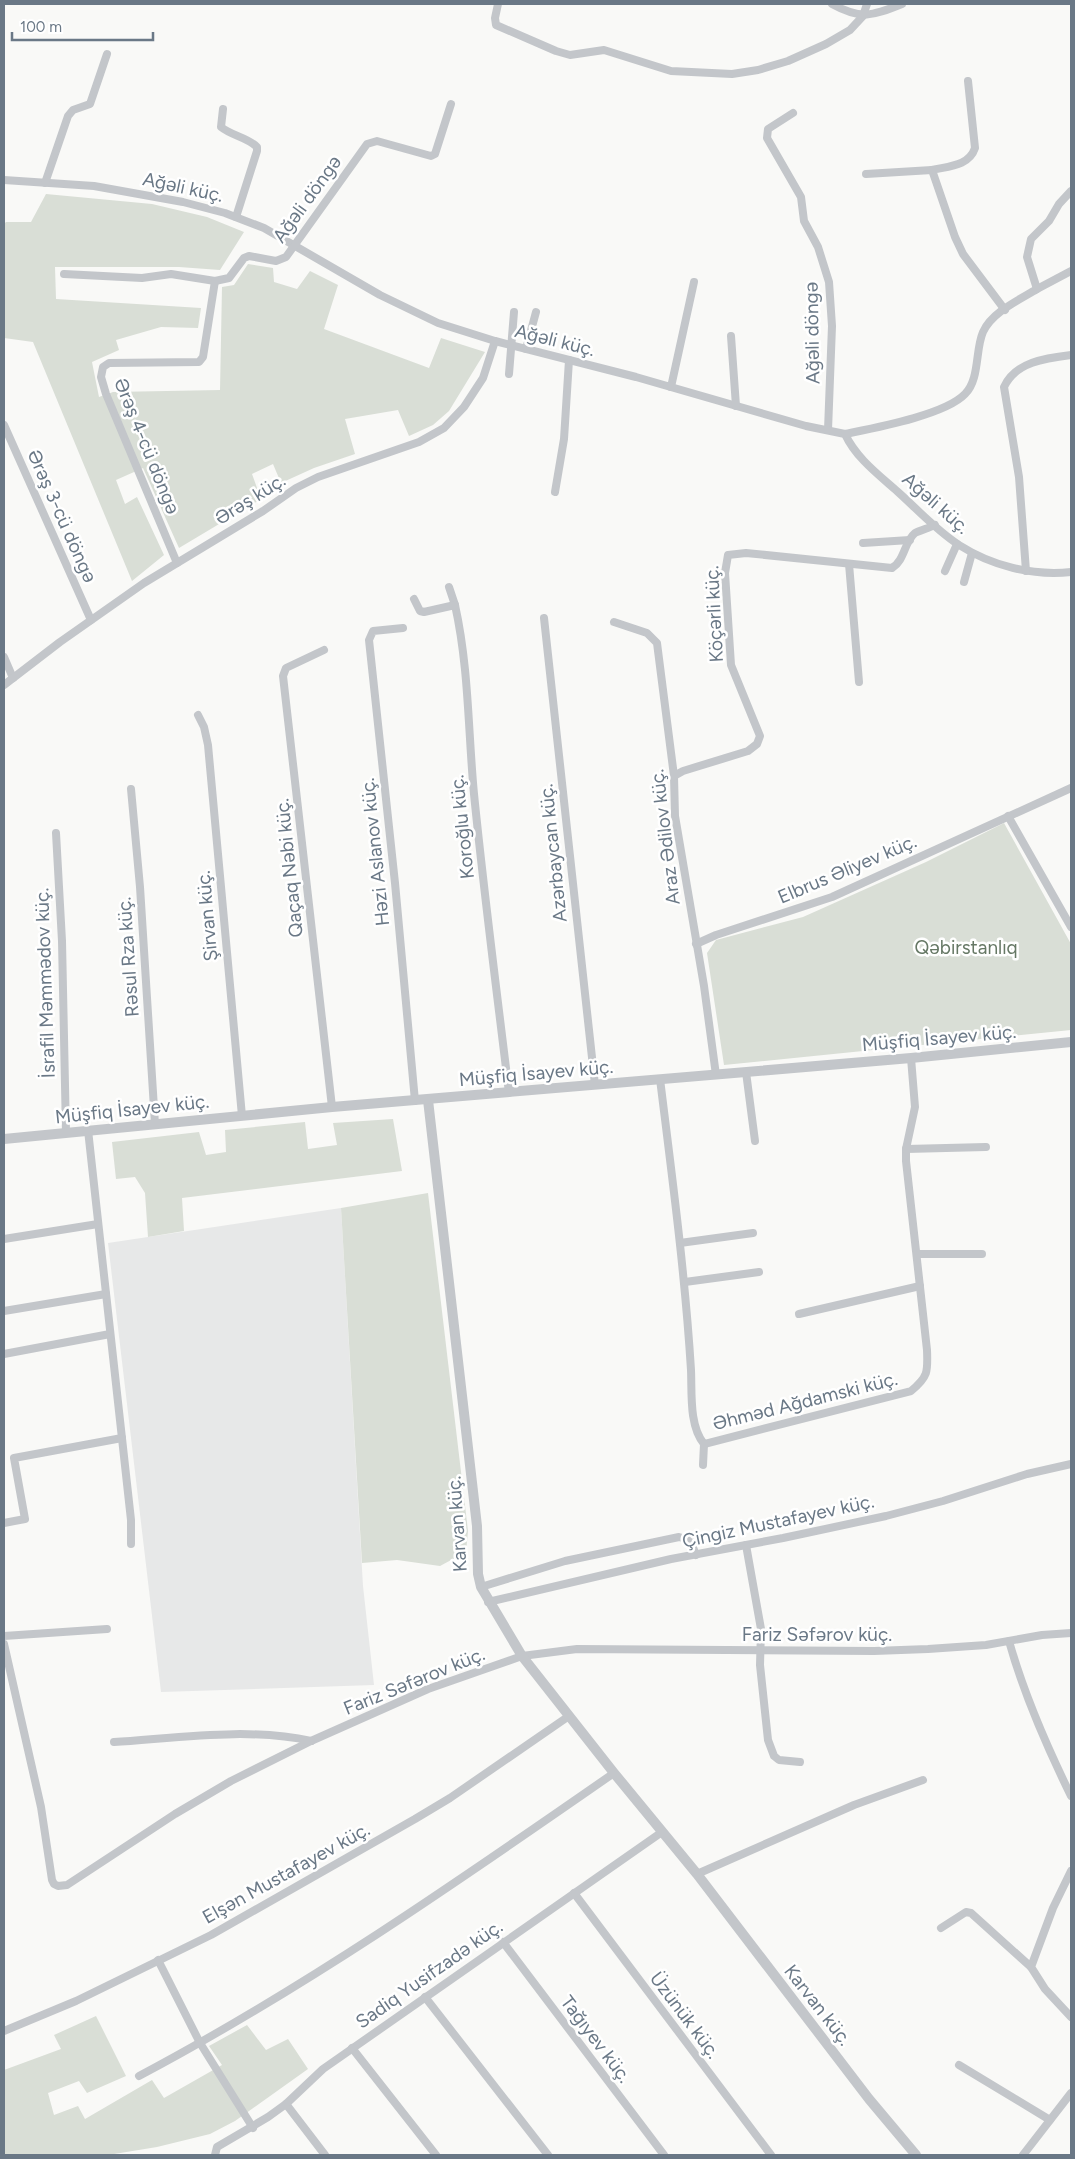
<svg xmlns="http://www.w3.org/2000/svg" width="1075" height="2159" viewBox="0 0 1075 2159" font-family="Figtree,sans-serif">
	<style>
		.built { fill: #e7e8e8 }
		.green { fill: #d9ded6 }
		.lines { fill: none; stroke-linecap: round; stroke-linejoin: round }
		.minor { stroke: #c3c6ca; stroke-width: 8 }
		.tertiary { stroke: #c3c6ca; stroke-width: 10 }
		.labels { text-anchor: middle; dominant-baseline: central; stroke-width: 5; stroke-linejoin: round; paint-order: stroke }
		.street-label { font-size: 19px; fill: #6a7886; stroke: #fff }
		.park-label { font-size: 19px; fill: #667865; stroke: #fff }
	</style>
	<rect width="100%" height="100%" fill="#f9f9f7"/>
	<polygon class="built" points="341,1208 363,1586 374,1685 161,1692 108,1243"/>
	<g class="green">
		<polygon points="46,194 152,204 207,217 244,232 220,270 179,267 55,267 56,299 201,308 198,328 161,327 116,340 119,350 92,362 99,397 113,392 220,390 222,287 234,285 248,264 273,268 274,282 297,289 310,271 338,285 324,329 429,368 441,338 485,352 449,411 433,425 409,436 398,410 345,419 355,454 314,468 281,483 273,464 252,474 261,499 179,548 143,468 116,480 125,504 137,497 164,555 132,581 33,342 4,338 4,224 6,222 31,222"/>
		<polygon points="1004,823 1071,944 1071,1030 724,1065 707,953 716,940 803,917 926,862"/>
		<polygon points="393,1119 402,1171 182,1198 184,1231 148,1237 145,1193 135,1177 116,1179 112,1142 199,1132 206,1155 226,1152 225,1130 305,1122 308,1149 337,1145 333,1123"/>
		<polygon points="428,1193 468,1531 466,1552 440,1566 397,1560 362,1563 341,1208"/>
		<polygon points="96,2016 126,2076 87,2093 79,2081 48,2093 54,2115 78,2106 85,2119 152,2080 164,2098 222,2065 209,2046 247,2025 266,2050 288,2039 308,2069 235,2121 210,2134 157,2147 108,2155 4,2155 4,2070 61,2049 54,2035"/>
	</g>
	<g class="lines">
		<g class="minor">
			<polyline points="498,4 495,18 496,25 556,51 570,55 604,50 671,71 732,74 758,70 788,61 826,44 850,30 863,16 867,4"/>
			<path d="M832,4C861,20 872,16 902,4"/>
			<path d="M968,81L975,148C969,166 949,166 932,170L955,237L963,254L1005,310"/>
			<path d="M223,109L221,127C232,136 247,137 257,147V151L236,217"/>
			<polyline points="793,113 768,129 767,138 801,197 804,221 818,247 829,282 832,326 828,430"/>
			<polyline points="866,174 932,170"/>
			<path d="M4,180L94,186L183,202L225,213L264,228L380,295L438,323L495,341L636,377L806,426L845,434C856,458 879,475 898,492C918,510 937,531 959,545C992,566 1032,576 1071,572"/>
			<polyline points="45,183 68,116 73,110 90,104 107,54"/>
			<polyline points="64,274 142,278 171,274 215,281 229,278 244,258 249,256 276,261 286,257 367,144 377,141 431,156 435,154 451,104"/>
			<polyline points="1037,289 1071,271"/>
			<polyline points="731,336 736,406"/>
			<polyline points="526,349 536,312"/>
			<polyline points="509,374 514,312"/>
			<polyline points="671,387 694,282"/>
			<polyline points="4,425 91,620"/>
			<path d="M845,434C874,428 945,415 965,394C980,379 975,350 983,332C992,312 1019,300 1037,289L1027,257L1031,239L1049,221L1059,204L1071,191"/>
			<polyline points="555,492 564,439 569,360"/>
			<polyline points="863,543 910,540"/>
			<polyline points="177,563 106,394 101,377 103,367 109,363 199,362 203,357 215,281"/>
			<polyline points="849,564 859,682"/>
			<polyline points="945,571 957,544"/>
			<path d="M1026,571L1019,477L1004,387C1015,362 1046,358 1071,355"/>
			<polyline points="964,582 972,553"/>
			<polyline points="449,587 455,605"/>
			<path d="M414,599L420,611L424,612L455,605C469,668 468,731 474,794C484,894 497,993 509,1093"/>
			<polyline points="544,618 595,1085"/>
			<polyline points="614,622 647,633 657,643 674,776 675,816 704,986 716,1075"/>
			<polyline points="403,628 373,631 369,640 395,883 415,1101"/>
			<polyline points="324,650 286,668 283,676 332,1107"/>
			<polyline points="4,657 13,678"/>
			<polyline points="4,685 60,642 144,583 263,511 296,488 318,477 419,442 444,428 464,407 483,378 495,341"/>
			<polyline points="198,715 204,727 208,745 242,1116"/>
			<path d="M674,776L683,771L748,751L757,744L760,736L731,665L725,573L728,555L746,553L892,568C905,560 904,542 915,533C921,530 929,528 935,525"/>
			<polyline points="131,789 140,887 155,1124"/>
			<polyline points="1008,816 1071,927"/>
			<polyline points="56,833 62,941 66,1133"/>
			<polyline points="696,944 716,935 832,897 1071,788"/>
			<polyline points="746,1072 755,1141"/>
			<path d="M660,1079C672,1176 685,1273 691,1370C692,1393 689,1426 704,1444L911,1391C928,1377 928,1372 927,1350L906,1161V1149L915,1107L911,1058"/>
			<polyline points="88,1130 131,1520 131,1544"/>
			<polyline points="906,1149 986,1147"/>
			<polyline points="4,1239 98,1224"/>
			<polyline points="680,1243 753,1233"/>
			<polyline points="917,1254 982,1254"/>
			<polyline points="685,1282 759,1272"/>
			<polyline points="4,1311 106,1294"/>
			<polyline points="799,1314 920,1286"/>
			<polyline points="4,1354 110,1334"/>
			<polyline points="703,1465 704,1444"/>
			<polyline points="4,1523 25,1519 14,1458 122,1438"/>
			<polyline points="746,1545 761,1629 760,1665 768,1740 774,1756 779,1760 800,1762"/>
			<polyline points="481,1587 565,1561 679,1537 690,1540 696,1555"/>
			<polyline points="488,1602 671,1559 783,1538 886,1516 943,1501 1027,1474 1071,1464"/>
			<polyline points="4,1636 107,1629"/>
			<path d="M1009,1641C1024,1695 1046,1745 1071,1796"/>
			<polyline points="4,1644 41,1807 52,1880 54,1884 58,1886 67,1885 175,1814 231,1781 311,1741 428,1689 522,1656 577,1649 874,1651 928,1649 986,1645 1042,1635 1071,1633"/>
			<path d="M114,1742C177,1738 250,1727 311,1741"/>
			<polyline points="1071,1871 1053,1908 1031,1967 1045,1989 1071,2017"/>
			<polyline points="697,1874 854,1805 923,1780"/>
			<polyline points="574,1893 771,2155"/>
			<polyline points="941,1928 966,1912 971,1913 1031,1967"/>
			<polyline points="503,1942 664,2155"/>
			<polyline points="158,1960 200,2043 253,2128"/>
			<polyline points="425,1997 548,2155"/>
			<polyline points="4,2031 76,2001 211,1935 415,1819 450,1798 569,1716"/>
			<polyline points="352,2048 436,2155"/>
			<polyline points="959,2065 1050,2120"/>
			<path d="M139,2076C305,1988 460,1880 614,1773"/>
			<polyline points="286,2104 325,2155"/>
			<polyline points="215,2155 217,2147 268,2117 286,2104 323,2069 662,1832"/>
			<polyline points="1023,2155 1071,2093"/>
		</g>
		<g class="tertiary">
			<polyline points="428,1100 477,1526 478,1574 481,1587 522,1656 614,1773 697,1874 869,2099 916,2155"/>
			<polyline points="4,1139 332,1107 911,1058 1071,1042"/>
		</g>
	</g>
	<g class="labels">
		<g class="street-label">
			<text transform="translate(183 187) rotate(12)">Ağəli küç.</text>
			<text transform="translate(307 199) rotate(-54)">Ağəli döngə</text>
			<text transform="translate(812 333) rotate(-91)">Ağəli döngə</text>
			<text transform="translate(555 340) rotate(14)">Ağəli küç.</text>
			<text transform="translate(147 446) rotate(68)">Ərəş 4-cü döngə</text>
			<text transform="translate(250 499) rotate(-32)">Ərəş küç.</text>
			<text transform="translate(936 503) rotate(41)">Ağəli küç.</text>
			<text transform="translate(62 516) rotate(66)">Ərəş 3-cü döngə</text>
			<text transform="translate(714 614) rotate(-93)">Köçərli küç.</text>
			<text transform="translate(462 827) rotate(-96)">Koroğlu küç.</text>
			<text transform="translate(665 837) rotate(-97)">Araz Ədilov küç.</text>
			<text transform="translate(375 852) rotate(-96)">Həzi Aslanov küç.</text>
			<text transform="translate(553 853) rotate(-96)">Azərbaycan küç.</text>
			<text transform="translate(289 868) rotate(-96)">Qaçaq Nəbi küç.</text>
			<text transform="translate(847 869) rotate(-23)">Elbrus Əliyev küç.</text>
			<text transform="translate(207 916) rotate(-95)">Şirvan küç.</text>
			<text transform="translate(128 957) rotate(-94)">Rəsul Rza küç.</text>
			<text transform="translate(45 983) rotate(-92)">İsrafil Məmmədov küç.</text>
			<text transform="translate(939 1038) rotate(-5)">Müşfiq İsayev küç.</text>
			<text transform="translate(536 1073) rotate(-5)">Müşfiq İsayev küç.</text>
			<text transform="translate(132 1109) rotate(-6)">Müşfiq İsayev küç.</text>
			<text transform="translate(805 1401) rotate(-14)">Əhməd Ağdamski küç.</text>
			<text transform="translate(778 1521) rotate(-12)">Çingiz Mustafayev küç.</text>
			<text transform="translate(457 1524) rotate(-94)">Karvan küç.</text>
			<text x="817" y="1634">Fariz Səfərov küç.</text>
			<text transform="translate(414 1681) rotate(-22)">Fariz Səfərov küç.</text>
			<text transform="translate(286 1873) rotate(-29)">Elşən Mustafayev küç.</text>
			<text transform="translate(429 1974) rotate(-35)">Sadiq Yusifzadə küç.</text>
			<text transform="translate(818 2005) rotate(52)">Karvan küç.</text>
			<text transform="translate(685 2015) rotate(53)">Üzünük küç.</text>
			<text transform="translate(596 2039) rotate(53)">Tağıyev küç.</text>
		</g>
		<g class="park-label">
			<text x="966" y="947">Qəbirstanlıq</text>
		</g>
	</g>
	<rect width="1075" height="2159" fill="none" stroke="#6a7886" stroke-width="10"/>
	<path d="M12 32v8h141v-8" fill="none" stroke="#6a7886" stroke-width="2.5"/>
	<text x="20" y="32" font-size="15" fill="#6a7886" stroke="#ffffff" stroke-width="4" paint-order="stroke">100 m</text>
</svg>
